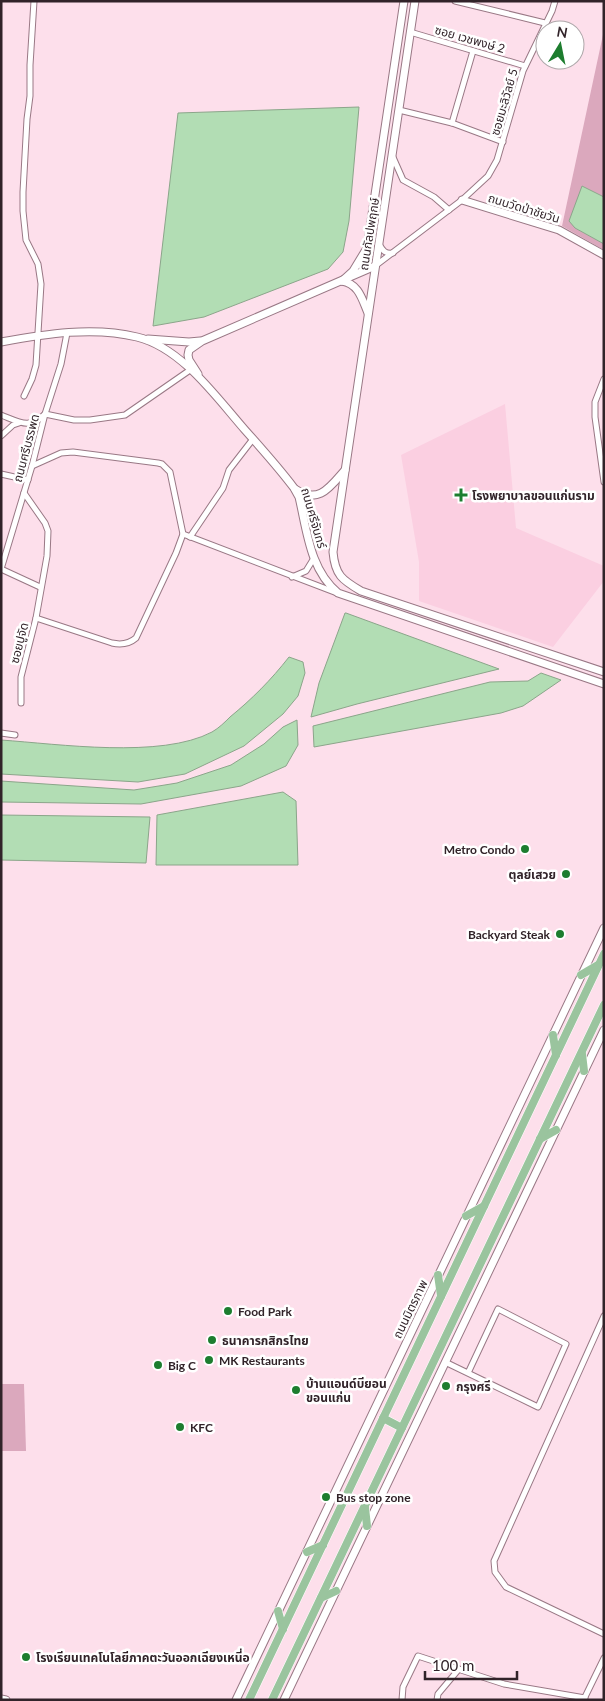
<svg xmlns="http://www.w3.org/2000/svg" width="605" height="1701" viewBox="0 0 605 1701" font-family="Lato,'Noto Sans Thai',sans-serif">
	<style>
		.built { fill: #fbcfe1 }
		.green { fill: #dba8bd }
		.water { fill: #b2ddb4; stroke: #8ba58a }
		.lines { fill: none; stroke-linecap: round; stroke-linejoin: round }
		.street-casing { stroke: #997885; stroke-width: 7 }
		.secondary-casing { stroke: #997885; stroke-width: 9 }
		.primary-casing { stroke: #fff; stroke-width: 9 }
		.street { stroke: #fff; stroke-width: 5 }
		.secondary { stroke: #fff; stroke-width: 7 }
		.primary { stroke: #9ac49e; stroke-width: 8 }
		.poi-dot { fill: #1d7d2f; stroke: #fff; stroke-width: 2 }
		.labels { text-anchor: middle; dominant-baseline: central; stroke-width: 5; stroke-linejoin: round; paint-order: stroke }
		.street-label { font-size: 12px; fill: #312329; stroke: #fff }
		.poi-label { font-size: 12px; font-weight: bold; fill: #312329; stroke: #fff; text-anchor: start }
	</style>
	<rect width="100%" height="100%" fill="#fddfeb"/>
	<polygon class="built" points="505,404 516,528 604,566 604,581 553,647 419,601 419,562 401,455"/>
	<g class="green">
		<polygon points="604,30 604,197 582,186 575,228 604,244 604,250 562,226"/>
		<polygon points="1,1384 24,1384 26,1451 1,1451"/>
	</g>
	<g class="water">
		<polygon points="359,107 349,221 343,252 328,269 204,317 153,326 178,113"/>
		<polygon points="582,186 604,197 604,244 575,228 569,221"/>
		<polygon points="345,613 346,613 499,669 357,704 311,717 319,683"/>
		<path d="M289,657L303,662L305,673L298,696L283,714L244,746L185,774L138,782L1,774V740C59,744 161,759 212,732C219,728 225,722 230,717C252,699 271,680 289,657Z"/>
		<polygon points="541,673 561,680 523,706 501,713 314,747 313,726 490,682 528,681"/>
		<polygon points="297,720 298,745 286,766 241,786 141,804 1,802 1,781 134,790 177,783 231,765 264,744 283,727"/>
		<polygon points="283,792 296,801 298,865 156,865 157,815"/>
		<polygon points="1,815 150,817 146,863 1,860"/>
	</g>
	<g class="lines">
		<g class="street-casing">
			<g id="street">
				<polyline points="455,1 545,23"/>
				<polyline points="410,32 525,66"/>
				<polyline points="399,110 452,123 503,142"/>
				<polyline points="452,123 473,51"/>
				<polyline points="392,155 403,180 434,197 449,210"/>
				<path d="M379,244C383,251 385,254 393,253"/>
				<polyline points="375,266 462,200 488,176 497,160 523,71 552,11 555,1"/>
				<polyline points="604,379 595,402 595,417 604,482"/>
				<polyline points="24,396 32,379 36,365 41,284 38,264 26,240 23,211 23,192 27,119 30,96 30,65 34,1"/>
				<path d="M1,415C19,422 30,430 45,414L74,420H90L125,415L190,370"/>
				<polyline points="1,436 13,425 19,423"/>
				<polyline points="1,474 28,480"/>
				<path d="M24,493L45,523L48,531L47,556L36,618L112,643C121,645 129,644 136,638L176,553L183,534L170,472L162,464L158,463L73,452L61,453L32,466"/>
				<polyline points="183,534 337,593"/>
				<polyline points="190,537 223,488 229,470 253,439"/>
				<polyline points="1,569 32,466 45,414 61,364 67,333"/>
				<polyline points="1,569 40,587"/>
				<polyline points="292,577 306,571 314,558"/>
				<polyline points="21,703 21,677 36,618"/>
				<polyline points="1,733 15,735"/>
				<polyline points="604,1316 494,1561 495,1572 506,1587 604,1634"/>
				<polyline points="445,1362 538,1407 566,1344 498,1309 468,1373"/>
				<polyline points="584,1699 604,1658"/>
				<polyline points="402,1700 403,1687 418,1656 504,1684 585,1698"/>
				<polyline points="437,1700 438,1694 459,1669"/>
			</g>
		</g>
		<g class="secondary-casing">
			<g id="secondary">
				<path d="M415,1L333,552C335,575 342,580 361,591L604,672"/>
				<polyline points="462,200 559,230 604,255"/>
				<polyline points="342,281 353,271 367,248 404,1"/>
				<path d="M342,281C359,284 362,299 368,313"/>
				<polyline points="148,339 189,342 200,341"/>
				<path d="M1,342C45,334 93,326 137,337C182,348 216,397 245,430C262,449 279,468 294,488L299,497C307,531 310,570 338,593L604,684"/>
				<polyline points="198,374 189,360 188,355 189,350 202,341 375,266"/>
				<path d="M295,489C319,505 330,487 345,470"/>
				<polyline points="1,1699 6,1700"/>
				<polyline points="236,1700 604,928"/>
				<polyline points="284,1700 604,1030"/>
			</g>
		</g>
		<g class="primary-casing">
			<g id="primary">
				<polyline points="581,975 598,965"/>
				<polyline points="553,1035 556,1055"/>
				<polyline points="582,1054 584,1071"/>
				<polyline points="540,1139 556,1130"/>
				<polyline points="466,1216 484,1206"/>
				<polyline points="438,1275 441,1296"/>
				<polyline points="383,1418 402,1428"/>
				<polyline points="365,1508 367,1526"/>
				<polyline points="307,1552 323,1545"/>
				<polyline points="321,1598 336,1591"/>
				<polyline points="278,1611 283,1629"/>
				<polyline points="249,1700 604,954"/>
				<polyline points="272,1700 604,1005"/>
			</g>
		</g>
		<use href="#street" class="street"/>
		<use href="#secondary" class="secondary"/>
		<use href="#primary" class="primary"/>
	</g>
	<g class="poi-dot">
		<path d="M458.5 487.5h5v5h5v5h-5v5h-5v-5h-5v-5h5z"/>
		<circle cx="525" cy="849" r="5"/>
		<circle cx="566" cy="874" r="5"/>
		<circle cx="560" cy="934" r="5"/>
		<circle cx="228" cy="1311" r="5"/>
		<circle cx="212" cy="1340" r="5"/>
		<circle cx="209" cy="1360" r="5"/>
		<circle cx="158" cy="1365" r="5"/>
		<circle cx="446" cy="1386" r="5"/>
		<circle cx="296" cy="1390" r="5"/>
		<circle cx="180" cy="1427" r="5"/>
		<circle cx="326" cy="1497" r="5"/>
		<circle cx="26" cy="1657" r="5"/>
	</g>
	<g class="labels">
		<g class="street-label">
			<text transform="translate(470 39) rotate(16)">ซอย เวชพงษ์ 2</text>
			<text transform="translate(504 102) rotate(-74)">ซอยมะลิวัลย์ 5</text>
			<text transform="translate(524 208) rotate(17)">ถนนวัดป่าชัยวัน</text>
			<text transform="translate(369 234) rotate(-81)">ถนนกัลปพฤกษ์</text>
			<text transform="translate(26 448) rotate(-75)">ถนนศรีบรรพด</text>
			<text transform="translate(314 518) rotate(74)">ถนนศรีจันทร์</text>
			<text transform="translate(19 643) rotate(-76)">ซอยปูจัด</text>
			<text transform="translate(410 1309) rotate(-64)">ถนนมิตรภาพ</text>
		</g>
		<g class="poi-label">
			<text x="472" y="495">โรงพยาบาลขอนแก่นราม</text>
			<text x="515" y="849" text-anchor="end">Metro Condo</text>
			<text x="556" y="874" text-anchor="end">ตุลย์เสวย</text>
			<text x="550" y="934" text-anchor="end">Backyard Steak</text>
			<text x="238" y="1311">Food Park</text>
			<text x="222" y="1340">ธนาคารกสิกรไทย</text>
			<text x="219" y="1360">MK Restaurants</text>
			<text x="168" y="1365">Big C</text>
			<text x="306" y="1383">บ้านแอนด์บียอน<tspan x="306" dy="14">ขอนแก่น</tspan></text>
			<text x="456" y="1386">กรุงศรี</text>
			<text x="190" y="1427">KFC</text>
			<text x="336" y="1497">Bus stop zone</text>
			<text x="36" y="1657">โรงเรียนเทคโนโลยีภาคตะวันออกเฉียงเหนี่อ</text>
		</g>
	</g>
	<rect width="605" height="1701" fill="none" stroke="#312329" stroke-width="5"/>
	<g transform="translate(560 45) rotate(10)"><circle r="24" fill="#ffffff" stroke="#ada7a9"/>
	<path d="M0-4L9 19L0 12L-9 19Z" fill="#1d7d2f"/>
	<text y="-8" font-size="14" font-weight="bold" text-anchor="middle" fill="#312329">N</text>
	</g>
	<path d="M425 1671v8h92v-8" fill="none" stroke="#312329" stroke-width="2.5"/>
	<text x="432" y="1671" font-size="15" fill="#312329" stroke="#ffffff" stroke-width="4" paint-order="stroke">100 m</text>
</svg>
